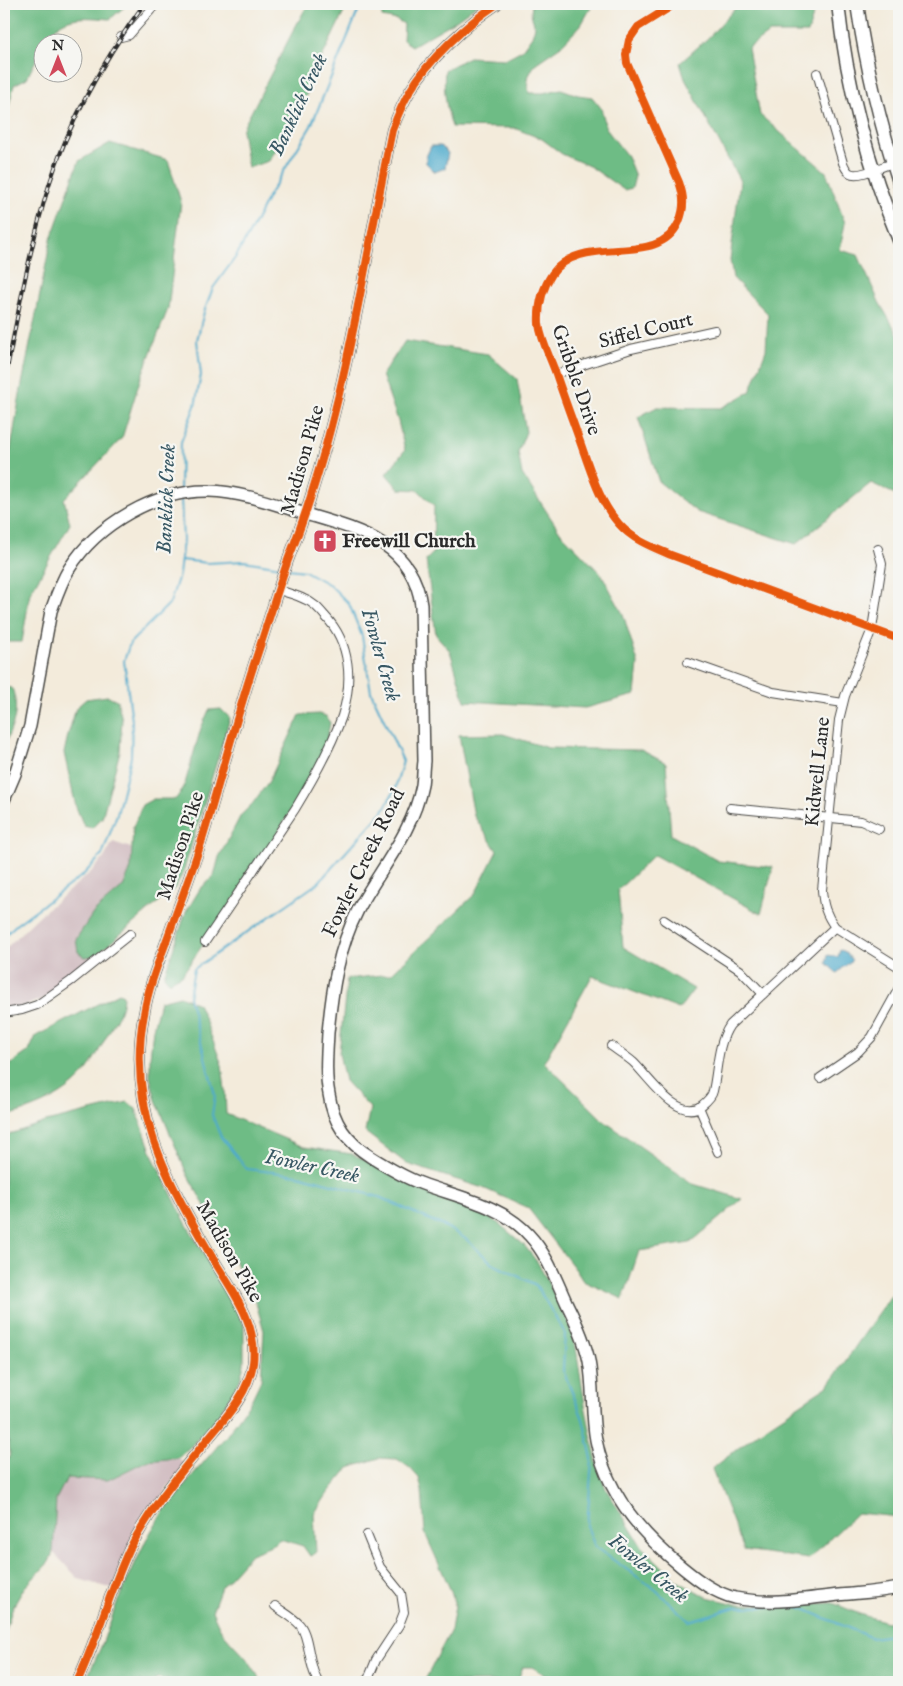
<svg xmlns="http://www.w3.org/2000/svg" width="903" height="1686" viewBox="0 0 903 1686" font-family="'IM FELL English',serif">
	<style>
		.industrial { fill: #d2bec2 }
		.forest { fill: #6ebc85; stroke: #4c7458 }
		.water { fill: #4eaacc; stroke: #3c6a7c }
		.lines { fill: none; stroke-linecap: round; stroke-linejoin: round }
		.stream { stroke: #4eaacc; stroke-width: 2 }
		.minor-casing { stroke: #494845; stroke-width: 10 }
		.tertiary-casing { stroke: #494845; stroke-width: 12 }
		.secondary-casing { stroke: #494845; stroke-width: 14 }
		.primary-casing { stroke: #494845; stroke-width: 15 }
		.minor { stroke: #fff; stroke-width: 8 }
		.tertiary { stroke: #fff; stroke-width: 10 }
		.secondary { stroke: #fff; stroke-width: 11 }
		.primary { stroke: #fff; stroke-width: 12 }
		.rail-casing { stroke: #2b2b2b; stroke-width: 4 }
		.rail { stroke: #f6f6f2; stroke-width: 2; stroke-dasharray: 5.5; stroke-linecap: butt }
		.cycleway-casing { stroke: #f6f6f2; stroke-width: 11 }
		.cycleway { stroke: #e8590c; stroke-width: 8 }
		.labels { text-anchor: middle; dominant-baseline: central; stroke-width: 4.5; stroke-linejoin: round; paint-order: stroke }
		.street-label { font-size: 20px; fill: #2b2b2b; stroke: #f6f6f2 }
		.poi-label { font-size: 20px; font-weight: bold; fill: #2b2b2b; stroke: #f6f6f2; text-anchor: start }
		.water-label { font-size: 21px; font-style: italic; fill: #375763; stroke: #f6f6f2 }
	</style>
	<rect width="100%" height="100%" fill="#f6f6f2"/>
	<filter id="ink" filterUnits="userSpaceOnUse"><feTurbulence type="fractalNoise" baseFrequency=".02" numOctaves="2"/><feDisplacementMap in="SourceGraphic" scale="10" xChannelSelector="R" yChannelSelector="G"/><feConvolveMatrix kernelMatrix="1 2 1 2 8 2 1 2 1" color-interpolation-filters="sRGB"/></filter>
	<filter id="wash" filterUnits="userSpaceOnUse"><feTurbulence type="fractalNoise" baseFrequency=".0096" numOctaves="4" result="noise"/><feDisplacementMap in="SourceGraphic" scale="20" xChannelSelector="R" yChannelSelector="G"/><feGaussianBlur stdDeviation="1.12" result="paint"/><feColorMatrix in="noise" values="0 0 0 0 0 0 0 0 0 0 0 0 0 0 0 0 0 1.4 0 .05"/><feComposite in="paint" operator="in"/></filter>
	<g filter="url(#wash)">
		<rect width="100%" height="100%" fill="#f3ebdb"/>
		<g class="industrial">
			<polygon points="113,842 131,848 131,868 123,887 94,912 85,957 95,956 97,959 48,997 4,1013 4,950 40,915 91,872 104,858"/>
			<polygon points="178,1458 187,1465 169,1485 112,1589 79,1579 53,1552 56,1499 67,1478 108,1480 146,1461"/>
		</g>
		<g class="forest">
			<path d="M4,4H128L110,19C82,17 61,13 45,42H42V48L27,78L14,85L4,125Z"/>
			<polygon points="308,4 348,4 310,82 303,106 269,161 248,168 242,130 292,33"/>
			<polygon points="382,4 478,4 452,23 412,46 403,40 404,24 397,20 382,17"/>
			<path d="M532,4H593L581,25L561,46L535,64L527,79L529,93H543L561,89L578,95L592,97L601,108L607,130L627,156L635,176L632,188L624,190L591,167L562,154L542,139L514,128L452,127C446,107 443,90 445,70L469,57L505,59L522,50L532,36L535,27L531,14Z"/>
			<polygon points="739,4 816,4 808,33 769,33 748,48 760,115 826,172 845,223 840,250 858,255 879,302 899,336 899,496 871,483 796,544 697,512 659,482 638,417 657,407 721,408 750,392 766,350 768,314 733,278 730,260 740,181 685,79 680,63 708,38"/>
			<polygon points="110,143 168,160 181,202 168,309 140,380 122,438 64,499 70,524 30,593 22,642 4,642 4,490 20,394 51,239 79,161"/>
			<polygon points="405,341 488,354 517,379 526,432 518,452 522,474 560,532 602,575 623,614 638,663 635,695 585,708 465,701 450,651 436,635 426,560 433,553 434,506 418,490 399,489 386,474 405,450 398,421 382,375"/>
			<path d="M4,687L12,688C20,711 13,725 4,746Z"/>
			<polygon points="107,696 117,700 122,719 120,751 102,818 92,828 84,826 76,807 64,753 68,735 76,708 86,699"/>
			<polygon points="221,709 230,718 183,873 175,888 95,956 85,957 78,952 76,939 94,912 123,887 131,868 133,827 142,805 153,799 176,799 184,787 201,728 209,710"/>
			<polygon points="319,714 326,716 330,723 324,755 266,853 182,975 169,982 164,976 186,912 200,889 214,876 219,857 241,815 253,803 269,781 300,715"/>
			<polygon points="503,734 548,748 641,750 666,763 671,835 718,861 773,867 761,914 654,855 618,890 623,947 694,989 679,1009 592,976 544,1062 604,1121 693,1184 742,1199 690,1243 639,1251 623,1299 583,1281 576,1270 528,1208 483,1188 407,1164 365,1132 370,1108 345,1081 339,1053 347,979 391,974 475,894 497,851 474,816 459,735"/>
			<path d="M119,993L123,995C123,1010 115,1021 108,1034C99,1050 90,1070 76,1082C57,1100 29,1110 4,1117V1069L29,1051L36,1036Z"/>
			<path d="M180,996L198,1004L204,1017L222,1065L225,1090L226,1114L304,1147L352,1154L454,1203L484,1215L497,1222L524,1245L538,1263L569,1323L576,1348L585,1405L598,1468L606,1489L642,1547L677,1581L707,1597L736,1604L776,1605L833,1603L862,1615L887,1622L899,1620V1682H557L532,1667H523L517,1682H424L451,1630L455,1606L451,1591L425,1533L422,1490L419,1478L410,1468L397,1459L379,1458L349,1468L328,1493L314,1514L316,1553L310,1556L303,1546L280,1539L269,1547L251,1554L221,1587L212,1611C216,1619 219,1629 225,1635C237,1650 255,1663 260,1682H176L158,1678L150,1682H85L101,1647L117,1603L146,1540L167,1505L227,1435L251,1401L261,1380L264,1331L256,1303L225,1242L187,1174L156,1100L150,1077V1057L153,1029L160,1001Z"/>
			<polygon points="128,1102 136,1109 154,1159 186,1223 235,1307 244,1325 244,1364 240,1380 217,1417 192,1445 178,1458 146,1461 108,1480 67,1478 56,1499 53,1552 49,1562 24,1588 12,1609 4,1637 4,1476 10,1453 6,1420 4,1417 4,1136 46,1122"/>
			<polygon points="899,1284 899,1517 857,1513 809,1559 744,1550 712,1469 760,1431 828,1386"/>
		</g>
		<g class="water">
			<polygon points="431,146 441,146 448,153 445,168 435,172 426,163 426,157"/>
			<polygon points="840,950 844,951 852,960 837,973 826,963 828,955 838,957"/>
		</g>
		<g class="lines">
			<g class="stream">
				<polyline points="180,490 181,442 195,406 201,375 197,340 204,312 213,288 235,258 249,234 268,197 311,126 361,4"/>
				<polyline points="181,560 208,563 244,561 281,567"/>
				<polyline points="288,569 305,571 330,585 349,604 362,636 371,692 403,761 395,789 383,811 318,883 194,969 189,997 215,1095 212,1115 221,1137 247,1169 298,1175 379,1197 446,1227 466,1239 493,1264 536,1285 565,1333 563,1370 583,1419 592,1459 587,1526 595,1547 656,1590 689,1621 736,1607 799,1607 872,1638 899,1634"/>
				<polyline points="4,936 17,924 83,875 102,855 117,814 131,757 132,721 124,661 130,643 170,603 179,575 183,540 181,499"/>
			</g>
		</g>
	</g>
	<g filter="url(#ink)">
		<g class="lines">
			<g class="minor-casing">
				<g id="minor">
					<path d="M675,4L638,27L629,40L626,55L627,63L638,89L679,182C684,196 685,207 679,222C658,270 582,231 552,274C542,289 538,306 539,324C541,341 551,359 556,374C565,401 575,427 584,453C593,478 601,504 619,524C633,540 652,547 671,555L899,639"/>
					<polyline points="121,37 129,35 156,4"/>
					<path d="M817,73L843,163C845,167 846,171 850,173C858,178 883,166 893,163"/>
					<polyline points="556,374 631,349 715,330"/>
					<path d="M878,549L882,564L872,629L845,696L839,720L822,890C823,905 826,915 835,927L899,967"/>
					<polyline points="688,662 773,692 843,703"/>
					<polyline points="730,808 861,821 879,829"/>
					<polyline points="664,920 740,970 763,994"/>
					<path d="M205,942L295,809C312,781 331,748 342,716C353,682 351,643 325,616C319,609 313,602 304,599C296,595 287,593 279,590"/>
					<polyline points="4,1013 22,1010 37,1005 71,981 130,934"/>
					<path d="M611,1046C618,1051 626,1056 633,1062C648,1076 677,1122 701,1106C706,1102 712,1097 713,1091C718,1069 717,1044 730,1025L835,927"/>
					<polyline points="820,1078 858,1052 872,1037 899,988"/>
					<polyline points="699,1107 718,1152"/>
					<polyline points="898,1148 899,1147"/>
					<polyline points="367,1535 380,1567 401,1593 404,1612 399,1625 376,1660 367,1682"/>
					<path d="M275,1606C283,1612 293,1617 300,1625C310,1638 308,1665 318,1682"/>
				</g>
			</g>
			<g class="tertiary-casing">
				<path id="tertiary" d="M77,1682C97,1640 109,1593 129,1550C151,1507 181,1472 211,1435C229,1414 249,1391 253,1363C258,1322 232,1291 212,1257C166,1179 126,1107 144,1014C148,989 157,966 166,942C178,908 191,874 202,840C220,781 235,722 254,664C266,629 276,595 288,560C297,537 306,513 313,489C350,372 367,250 392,130C397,117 402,104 410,91C428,60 467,24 497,4"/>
			</g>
			<g class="secondary-casing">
				<path id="secondary" d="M4,800L15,774L30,726L51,611C56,597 61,582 69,569C97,524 156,490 209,491C244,492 276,505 309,515C360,530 413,544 421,605L424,761C423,769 423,778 422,785C413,832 380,869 358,910C338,949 332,990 328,1033C327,1053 325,1074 329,1094C333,1123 347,1142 371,1157C387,1167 403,1177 420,1183C456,1197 501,1204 529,1235C547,1254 556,1280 567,1304C576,1322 585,1341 589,1361C594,1387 591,1414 596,1440C606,1493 642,1535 683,1568C699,1581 715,1593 735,1598C770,1605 804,1599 839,1595C859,1593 879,1592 899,1588"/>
			</g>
			<g class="primary-casing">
				<g id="primary">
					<path d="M838,4C846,82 869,168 899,240"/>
					<path d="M857,4C866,65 880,124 899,182"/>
				</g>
			</g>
			<use href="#minor" class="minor"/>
			<use href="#tertiary" class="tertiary"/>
			<use href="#secondary" class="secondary"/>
			<use href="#primary" class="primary"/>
			<g class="rail-casing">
				<path id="rail" d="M4,385C17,318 29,250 49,185C70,119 104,59 144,4"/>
			</g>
			<use href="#rail" class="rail"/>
			<g class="cycleway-casing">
				<g id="cycleway">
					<path d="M675,4L638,27L629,40L626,55L627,63L638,89L679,182C684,196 685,207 679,222C658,270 582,231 552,274C542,289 538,306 539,324C541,341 551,359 556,374C565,401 575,427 584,453C593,478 601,504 619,524C633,540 652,547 671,555L899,639"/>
					<path d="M77,1682C97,1640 109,1593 129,1550C151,1507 181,1472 211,1435C229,1414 249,1391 253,1363C258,1322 232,1291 212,1257C166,1179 126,1107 144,1014C148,989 157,966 166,942C178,908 191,874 202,840C220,781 235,722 254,664C266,629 276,595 288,560C297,537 306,513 313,489C350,372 367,250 392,130C397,117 402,104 410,91C428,60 467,24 497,4"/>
				</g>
			</g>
			<use href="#cycleway" class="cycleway"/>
		</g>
	</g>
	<defs>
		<g id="church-square" transform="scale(1.25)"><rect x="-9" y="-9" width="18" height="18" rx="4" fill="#d1495b" stroke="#f6f6f2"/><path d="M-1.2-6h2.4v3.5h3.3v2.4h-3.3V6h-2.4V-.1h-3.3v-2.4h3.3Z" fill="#fff"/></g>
	</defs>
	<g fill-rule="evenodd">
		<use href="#church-square" x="325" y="541"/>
	</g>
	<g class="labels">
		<g class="street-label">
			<text transform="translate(646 331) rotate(-14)">Siffel Court</text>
			<text transform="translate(576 380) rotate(71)">Gribble Drive</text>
			<text transform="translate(303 460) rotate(-74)">Madison Pike</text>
			<text transform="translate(818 772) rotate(-84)">Kidwell Lane</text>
			<text transform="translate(181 846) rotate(-72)">Madison Pike</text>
			<text transform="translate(364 863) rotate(-64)">Fowler Creek Road</text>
			<text transform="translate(229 1252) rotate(60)">Madison Pike</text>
		</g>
		<g class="poi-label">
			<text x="342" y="541">Freewill Church</text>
		</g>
		<g class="water-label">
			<text transform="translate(299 105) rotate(-65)">Banklick Creek</text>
			<text transform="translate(167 499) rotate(-88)">Banklick Creek</text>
			<text transform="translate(380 655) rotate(74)">Fowler Creek</text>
			<text transform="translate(312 1167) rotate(12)">Fowler Creek</text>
			<text transform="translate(648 1569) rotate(39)">Fowler Creek</text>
		</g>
	</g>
	<rect width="903" height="1686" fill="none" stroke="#f6f6f2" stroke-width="20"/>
	<g transform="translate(58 58)"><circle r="24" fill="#f6f6f2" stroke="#a5a5a2"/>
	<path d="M0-4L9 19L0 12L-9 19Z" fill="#d1495b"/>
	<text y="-8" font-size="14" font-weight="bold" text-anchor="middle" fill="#2b2b2b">N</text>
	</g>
</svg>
